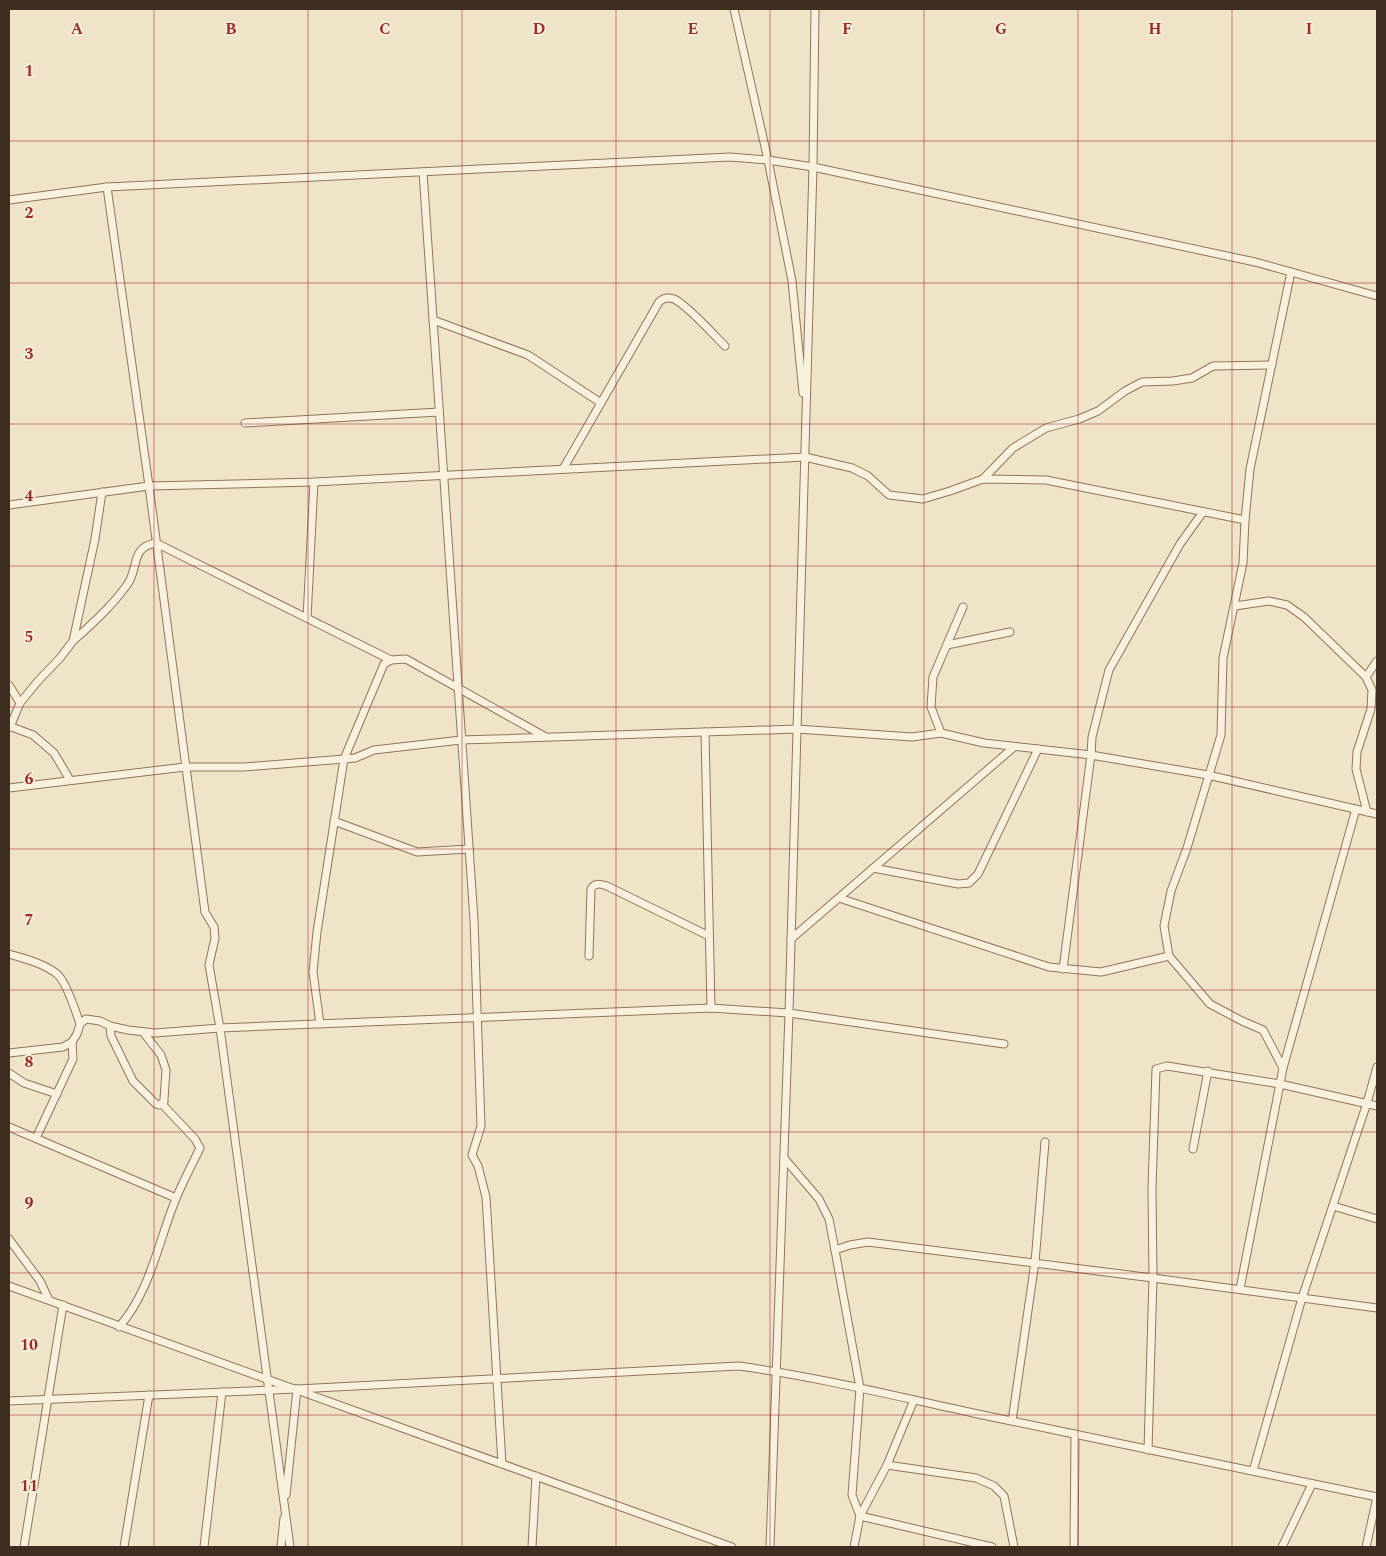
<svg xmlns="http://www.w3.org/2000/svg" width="1386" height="1556" viewBox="0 0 1386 1556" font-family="Spectral,serif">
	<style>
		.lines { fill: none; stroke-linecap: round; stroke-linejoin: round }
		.minor-casing { stroke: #8d765c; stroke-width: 9 }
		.minor { stroke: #faf1dc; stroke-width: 7 }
		.grid { fill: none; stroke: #9e2a2b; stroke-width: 1; stroke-opacity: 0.55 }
		.grid-label { font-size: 16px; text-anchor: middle; font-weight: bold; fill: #9e2a2b; stroke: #f7eed8; stroke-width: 4; stroke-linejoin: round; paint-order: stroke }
	</style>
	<rect width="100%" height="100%" fill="#f0e4c8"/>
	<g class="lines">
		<g class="minor-casing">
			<g id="minor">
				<polyline points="734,9 768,160 792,281 803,393"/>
				<polyline points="423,172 474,920 481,1126 472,1155 478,1166 486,1197 502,1464"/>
				<polyline points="107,187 149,486 205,912 214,927 215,938 209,965 220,1028 290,1547"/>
				<polyline points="9,200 107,187 730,157 768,160 813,167 1255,262 1377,296"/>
				<polyline points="433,320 528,355 601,403"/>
				<polyline points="245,423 439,412"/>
				<path d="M563,469L659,302C663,298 668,297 674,299C686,304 714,335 725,346"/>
				<polyline points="983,479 1013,448 1046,428 1079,419 1098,411 1125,391 1142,382 1173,381 1192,378 1213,366 1272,365"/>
				<polyline points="9,505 149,486 314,482 805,457 852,468 868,476 889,495 923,499 950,491 983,479 1046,480 1245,520"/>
				<polyline points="1235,606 1269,601 1287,605 1304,617 1366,677 1372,690 1371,709 1357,752 1356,769 1367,812"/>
				<polyline points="307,618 314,482"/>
				<path d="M73,641C92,624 112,606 127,585C139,569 130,547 156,543L391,660"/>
				<polyline points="947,645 1010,632"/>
				<polyline points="1366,677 1377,661"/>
				<polyline points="9,685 20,703"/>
				<polyline points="9,726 33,735 54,753 70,780"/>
				<polyline points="10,727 20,703 38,681 60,658 73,641 95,539 102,492"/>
				<polyline points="705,732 711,1008"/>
				<polyline points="941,733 931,707 933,677 963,607"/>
				<polyline points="9,788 185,767 244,767 344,759 355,758 374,750 461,740 797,729 912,737 941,733 984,743 1091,755 1208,775 1377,814"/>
				<polyline points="334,821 417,852 469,849"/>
				<polyline points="873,868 958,884 969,883 978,874 1038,749"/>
				<polyline points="839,898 1049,967 1101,972 1169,956"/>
				<polyline points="791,939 1014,747"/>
				<path d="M9,954C25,959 43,963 57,974C66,981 76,1012 80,1024"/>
				<path d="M589,956L591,889C595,882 600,884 607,886L709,936"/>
				<polyline points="1063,969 1091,755 1092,737 1109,670 1180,544 1203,512"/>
				<polyline points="320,1024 313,972 317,932 344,759 384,664 391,660 406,659 544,736"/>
				<polyline points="110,1026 111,1036 133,1081 156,1104 159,1105 164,1102 164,1099 166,1070 161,1055 143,1032"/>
				<polyline points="9,1053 63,1047 72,1042 77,1034 80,1024 86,1019 100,1021 110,1026 128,1030 155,1033 220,1028 711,1008 789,1013 1004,1044"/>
				<polyline points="1283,1068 1356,809"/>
				<polyline points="9,1073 24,1083 57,1094"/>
				<polyline points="9,1127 176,1198"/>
				<polyline points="36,1138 73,1059 72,1042"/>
				<polyline points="1193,1149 1208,1071"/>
				<polyline points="784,1158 819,1199 829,1219 835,1250 860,1388 852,1495 860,1516 992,1547"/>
				<polyline points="1333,1206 1377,1219"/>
				<polyline points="9,1239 40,1281 49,1300"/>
				<polyline points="835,1250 850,1245 868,1242 1153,1278 1377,1308"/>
				<polyline points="9,1286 732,1547"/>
				<polyline points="1240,1289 1283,1068 1263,1030 1242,1021 1210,1004 1169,956 1164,926 1171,891 1187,848 1221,735 1223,658 1243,563 1245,520 1250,469 1291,272"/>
				<path d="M119,1327C150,1292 158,1243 175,1201C182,1183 192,1165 200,1148L195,1139L162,1104"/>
				<path d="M9,1401L297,1389L739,1366C818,1377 895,1396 973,1413C1108,1441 1242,1469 1377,1497"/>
				<polyline points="1012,1421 1035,1262 1045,1142"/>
				<polyline points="1148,1450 1153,1278 1152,1188 1156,1069 1167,1066 1280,1084 1377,1106"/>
				<polyline points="887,1465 976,1478 994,1486 1004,1496 1014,1547"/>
				<polyline points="1253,1471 1302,1298 1367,1103 1377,1067"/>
				<polyline points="286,1495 297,1389"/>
				<polyline points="24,1547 63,1305"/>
				<polyline points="124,1547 149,1395"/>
				<polyline points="204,1547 222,1392"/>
				<polyline points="281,1547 284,1518"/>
				<polyline points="532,1547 536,1476"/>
				<polyline points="770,1547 789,1013 813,167 815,9"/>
				<polyline points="854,1547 860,1516 887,1465 914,1400"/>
				<polyline points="1074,1547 1075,1434"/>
				<polyline points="1282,1547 1312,1484"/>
				<polyline points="1366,1547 1377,1497"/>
			</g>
		</g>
		<use href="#minor" class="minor"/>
	</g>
	<path class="grid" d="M154,9V1547M308,9V1547M462,9V1547M616,9V1547M770,9V1547M924,9V1547M1078,9V1547M1232,9V1547M9,141H1377M9,283H1377M9,424H1377M9,566H1377M9,707H1377M9,849H1377M9,990H1377M9,1132H1377M9,1273H1377M9,1415H1377"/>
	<g class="grid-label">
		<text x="77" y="34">A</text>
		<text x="231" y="34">B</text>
		<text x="385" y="34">C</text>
		<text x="539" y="34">D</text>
		<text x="693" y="34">E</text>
		<text x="847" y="34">F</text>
		<text x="1001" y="34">G</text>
		<text x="1155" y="34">H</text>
		<text x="1309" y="34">I</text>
		<text x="29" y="76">1</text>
		<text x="29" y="218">2</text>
		<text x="29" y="359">3</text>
		<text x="29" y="501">4</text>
		<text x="29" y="642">5</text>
		<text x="29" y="784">6</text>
		<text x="29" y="925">7</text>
		<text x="29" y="1067">8</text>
		<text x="29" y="1208">9</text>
		<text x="29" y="1350">10</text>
		<text x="29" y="1491">11</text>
	</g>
	<rect width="1386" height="1556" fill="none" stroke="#3d2e20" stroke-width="20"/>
</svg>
